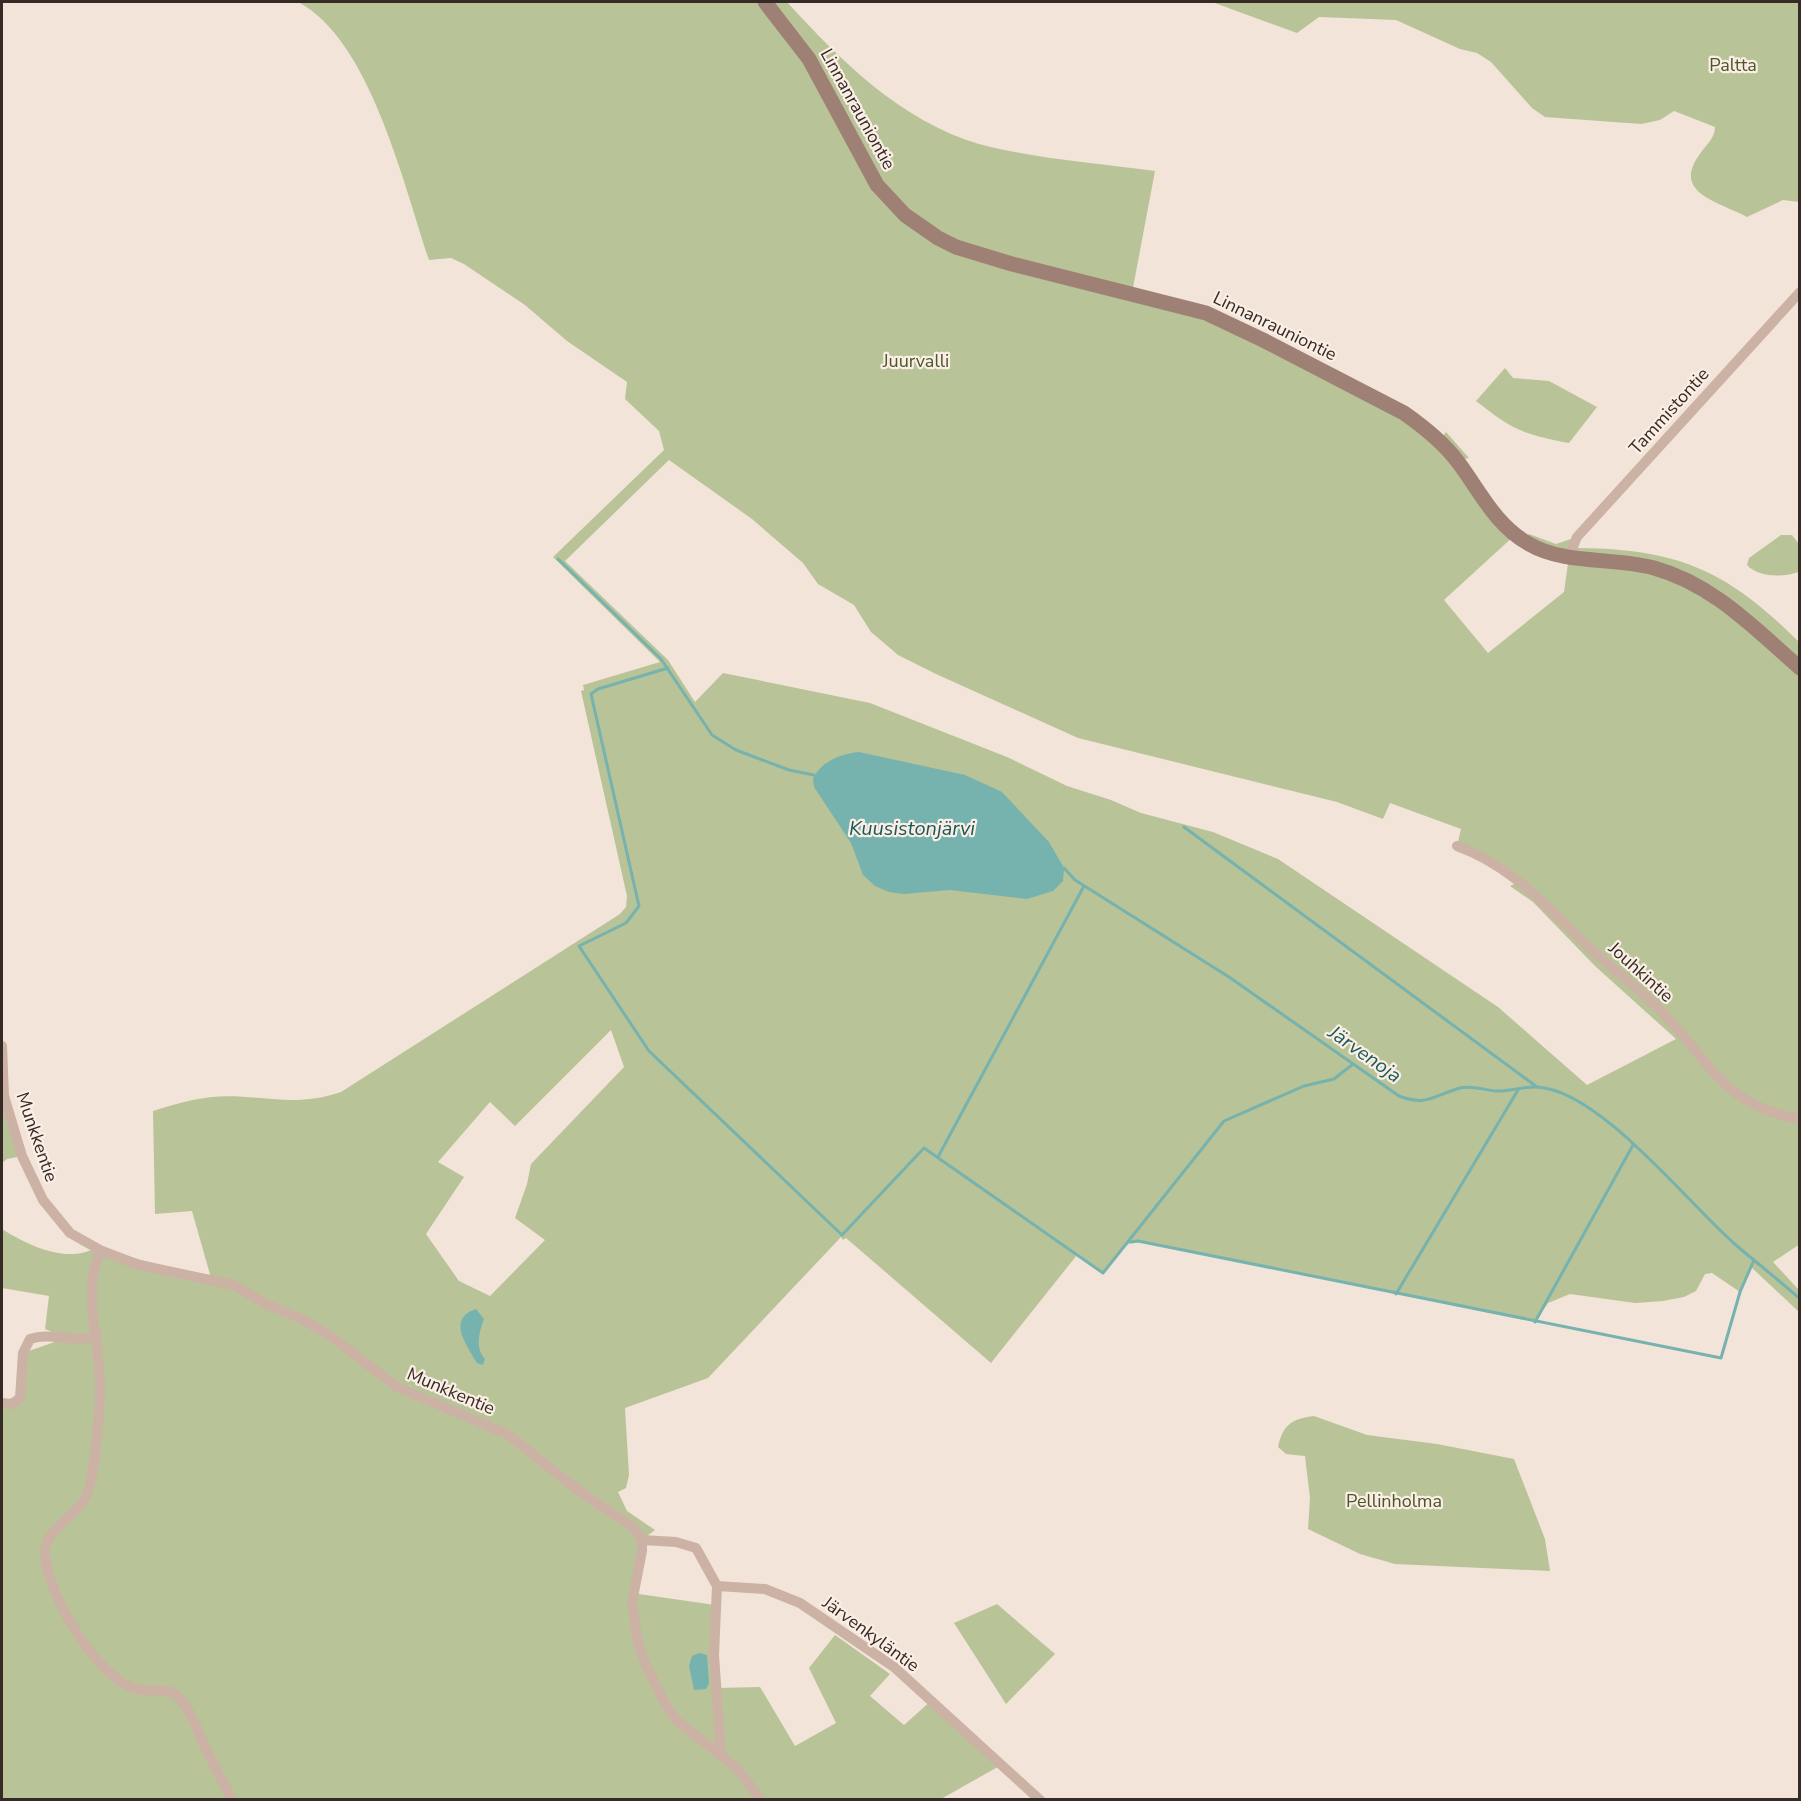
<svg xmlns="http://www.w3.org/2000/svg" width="1801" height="1801" viewBox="0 0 1801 1801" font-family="'Nunito Sans',sans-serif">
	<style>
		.green { fill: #b9c398; fill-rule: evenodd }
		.water { fill: #76b2ae }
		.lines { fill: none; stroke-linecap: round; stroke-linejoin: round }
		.stream { stroke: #76b2ae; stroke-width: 3 }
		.street { stroke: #ccb2a4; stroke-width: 10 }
		.secondary { stroke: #9f8075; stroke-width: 15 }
		.labels { text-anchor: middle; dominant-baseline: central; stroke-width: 4.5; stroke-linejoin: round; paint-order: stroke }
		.park-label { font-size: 18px; fill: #4a5628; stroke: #faeee5 }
		.street-label { font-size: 18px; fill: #362a26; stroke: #faeee5 }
		.water-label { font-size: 20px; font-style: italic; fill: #195a58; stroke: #faeee5 }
	</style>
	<rect width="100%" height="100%" fill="#f3e4d9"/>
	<g class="green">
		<path d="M298,2H787C840,60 901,121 979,144C1036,159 1097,163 1155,171L1132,293L1188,307L1440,440L1446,432L1469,458L1458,460L1515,535L1444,600L1488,653L1564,592L1569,556L1523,540L1529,534L1556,544L1577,537L1571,548C1675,548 1725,568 1799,642L1800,1244L1773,1262L1799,1290V1312L1751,1267L1740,1292L1712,1273L1705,1274L1696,1291L1684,1297L1663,1301L1635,1303L1570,1294L1548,1303L1535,1322L1138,1241C1122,1243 1113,1260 1103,1273L1077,1255L991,1363L846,1238L843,1240L841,1237L708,1378L625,1408L629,1475L626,1488L618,1492L627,1511L655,1530L642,1540L632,1593L715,1605L716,1688L760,1687L795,1746L836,1723L809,1668L835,1635L890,1674L870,1696L904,1725L932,1700L1003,1764L941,1799H2V1404L17,1403L23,1353L66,1338L45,1329L49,1296L2,1288V1229C27,1245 67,1264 95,1248L211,1278L192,1211L155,1214L153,1111C172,1105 192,1099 212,1097C259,1093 292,1109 341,1092L620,914L626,907L627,896L581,691L584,690L583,685L660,662L553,557L664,450L659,431L625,399L627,382L567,341L525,305L464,264L451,258L429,260C404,186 370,39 298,2ZM669,460L752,519L803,563L818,584L854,605L871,632L884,643L898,655L936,674L1078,738L1337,802L1383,819L1390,803L1461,829L1457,846L1520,881L1510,886L1533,902L1595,966L1676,1039L1587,1085L1498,1007L1278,859L1213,832L1141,813L1111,800L1067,786L1007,757L870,703L723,673L695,702L668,660L565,561ZM611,1030L624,1067L531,1164L527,1184L515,1218L545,1240L490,1296L459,1281L426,1234L464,1177L438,1162L490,1102L515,1126Z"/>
		<path d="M1212,2H1799V202L1783,200L1747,217C1714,200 1670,192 1702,151C1708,143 1715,137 1715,127L1674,111L1660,120L1641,124L1545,117L1532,108L1491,62L1477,53L1460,49L1396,20L1319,17L1297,33Z"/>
		<path d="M1505,368L1513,378L1549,381L1597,407L1569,443C1522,434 1513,430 1476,401Z"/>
		<path d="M1781,535H1792L1799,544V572C1784,577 1759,578 1747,565L1749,558Z"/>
		<polygon points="2,1046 2,1080 22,1156 7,1159 2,1163"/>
		<path d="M1314,1416L1367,1435L1437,1444L1514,1459L1545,1539L1550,1571L1395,1564L1360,1554L1308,1529L1310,1498L1305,1456L1286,1454L1278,1447C1283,1425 1291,1419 1314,1416Z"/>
		<polygon points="997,1604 1055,1654 1006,1704 954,1623"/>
	</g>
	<g class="water">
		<path d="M859,752L965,775L1002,792L1049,842L1064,868L1063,881L1053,891L1027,899L950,890L904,894L889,892L875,886L863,875L851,843L814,787L813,779C821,761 841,754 859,752Z"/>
		<path d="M476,1309L484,1319C479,1332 475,1348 485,1359L483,1365L477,1363C467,1345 446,1319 476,1309Z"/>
		<polygon points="699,1653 707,1655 709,1683 706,1689 694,1690 689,1666 692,1656"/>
	</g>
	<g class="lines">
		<g class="stream">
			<polyline points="558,559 661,659 712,735 736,750 789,770 814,775"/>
			<polyline points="668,668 598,689 591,694 639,906 626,923 579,946 649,1051 842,1235 924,1148 1103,1273 1224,1121 1304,1086 1334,1079 1353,1064"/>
			<polyline points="1184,827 1537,1087"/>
			<path d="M1064,868L1075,880L1229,977L1399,1096C1428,1107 1434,1095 1460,1088C1471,1085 1484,1090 1496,1091C1509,1092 1523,1086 1537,1087C1600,1090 1689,1205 1737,1246C1758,1264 1779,1280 1800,1299"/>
			<polyline points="938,1157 1084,886"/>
			<polyline points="1131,1242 1138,1241 1721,1358 1740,1292 1754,1260"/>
			<polyline points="1396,1294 1518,1090"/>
			<polyline points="1535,1322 1633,1145"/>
		</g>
		<g class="street">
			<polyline points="1569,556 1577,537 1800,292"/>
			<path d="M1457,846C1515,867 1549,910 1592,950C1616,972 1642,991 1664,1014C1710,1063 1726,1107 1800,1119"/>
			<polyline points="2,1046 4,1096 22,1156 43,1200 70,1233 102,1251 139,1265 234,1285 266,1304 304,1320 332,1337 397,1387 507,1434 582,1493 634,1528 642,1540 642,1551 632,1602 638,1644 646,1665 665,1704 677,1721 736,1767 761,1800"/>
			<path d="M102,1251C78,1287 104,1354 100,1398C98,1421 95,1478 86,1497C76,1518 43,1529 45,1555C48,1595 95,1674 133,1688C146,1694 165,1686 176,1695C191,1709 198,1733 207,1751C214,1767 224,1783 232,1800"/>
			<path d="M2,1403L12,1404L20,1398L23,1353L30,1339C52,1331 75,1345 97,1335"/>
			<polyline points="642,1540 676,1542 696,1548 717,1586 714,1655 721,1755"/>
			<polyline points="717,1586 765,1589 800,1603 894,1667 1040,1800"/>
		</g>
		<path class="secondary" d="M765,2L809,59L877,185L905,215L938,238L956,247L1012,264L1206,313L1263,340L1404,413C1424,427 1443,442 1458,462C1480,491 1495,525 1529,544C1565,565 1614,557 1654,568C1713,584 1755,629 1800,668"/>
	</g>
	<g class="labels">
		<g class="park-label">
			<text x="1733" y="65">Paltta</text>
			<text x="916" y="361">Juurvalli</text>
			<text x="1394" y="1501">Pellinholma</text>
		</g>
		<g class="street-label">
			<text transform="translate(858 109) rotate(61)">Linnanrauniontie</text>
			<text transform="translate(1275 326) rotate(26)">Linnanrauniontie</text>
			<text transform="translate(1669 411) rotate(-48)">Tammistontie</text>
			<text transform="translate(1641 972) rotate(42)">Jouhkintie</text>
			<text transform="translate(37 1137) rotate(71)">Munkkentie</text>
			<text transform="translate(451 1391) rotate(23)">Munkkentie</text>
			<text transform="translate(871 1634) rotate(36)">Järvenkyläntie</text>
		</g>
		<g class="water-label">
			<text x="912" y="828">Kuusistonjärvi</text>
			<text transform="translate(1365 1054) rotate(35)">Järvenoja</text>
		</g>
	</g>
	<rect width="1801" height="1801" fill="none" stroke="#362a26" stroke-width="6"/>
</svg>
